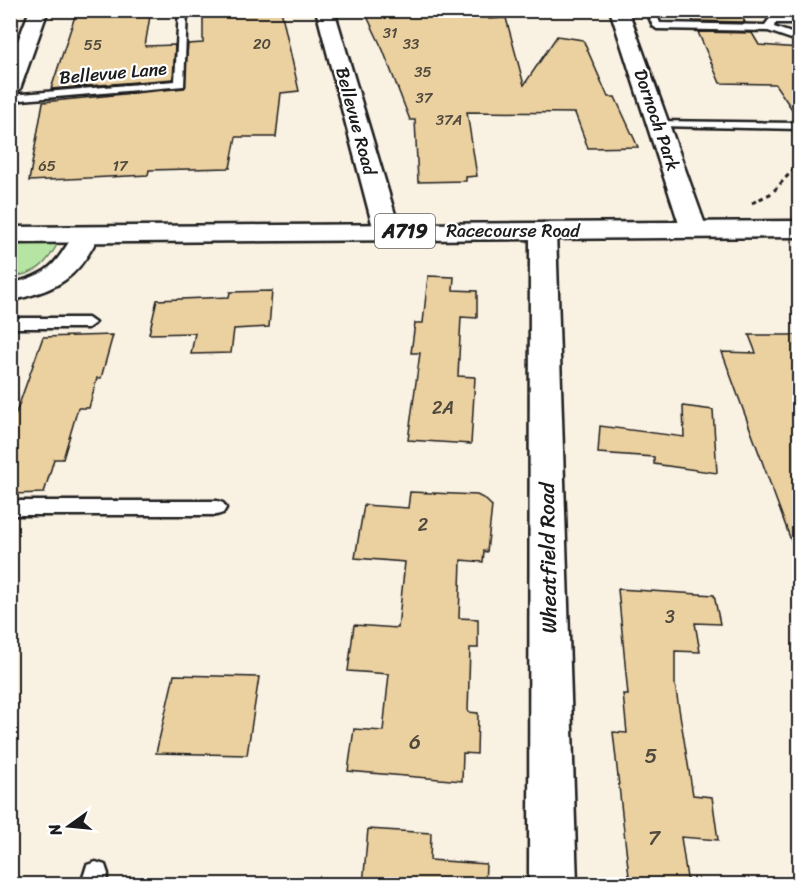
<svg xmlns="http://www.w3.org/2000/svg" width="810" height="895" viewBox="0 0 810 895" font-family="Sriracha,sans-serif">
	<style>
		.green { fill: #b5e4a3; stroke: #688060; stroke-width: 1.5 }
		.building { fill: #ebd0a0; stroke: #1c1c1c; stroke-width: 1.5 }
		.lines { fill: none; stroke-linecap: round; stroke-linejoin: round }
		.lane-casing { stroke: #1c1c1c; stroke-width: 5 }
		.street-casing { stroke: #1c1c1c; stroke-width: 5 }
		.primary-casing { stroke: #1c1c1c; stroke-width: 5 }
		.path { stroke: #1c1c1c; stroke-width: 3; stroke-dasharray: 4.5 4; stroke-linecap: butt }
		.lane { fill: #fff; fill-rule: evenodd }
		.street { fill: #fff; fill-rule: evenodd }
		.primary { fill: #fff; fill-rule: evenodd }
		.labels { text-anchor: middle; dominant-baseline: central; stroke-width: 4.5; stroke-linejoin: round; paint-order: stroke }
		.far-number-label { font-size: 15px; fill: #50493d }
		.far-street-label { font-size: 18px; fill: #1c1c1c; stroke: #fff }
		.number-label { font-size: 18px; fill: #50493d }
		.shield { fill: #fff; stroke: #606060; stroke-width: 1.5 }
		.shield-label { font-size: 20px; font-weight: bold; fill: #1c1c1c }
		.street-label { font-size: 21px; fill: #1c1c1c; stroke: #fff }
		.near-number-label { font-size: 21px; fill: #50493d }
	</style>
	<rect width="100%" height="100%" fill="#f9f1e2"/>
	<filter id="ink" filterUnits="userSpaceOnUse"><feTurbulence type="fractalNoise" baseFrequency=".0167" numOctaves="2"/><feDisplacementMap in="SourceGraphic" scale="12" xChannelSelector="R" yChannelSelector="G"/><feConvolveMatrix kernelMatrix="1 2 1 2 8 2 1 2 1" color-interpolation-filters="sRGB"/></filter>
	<g filter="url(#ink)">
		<path class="green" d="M10,243H58C46,265 37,274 11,277Z"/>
		<g class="building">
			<polygon points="77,10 151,10 145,46 175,45 173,79 51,89"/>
			<polygon points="239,10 281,10 299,91 281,93 276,137 236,137 230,168 149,170 148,175 29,181 43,102 184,88 188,44 203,43 203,13"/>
			<polygon points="364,10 396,10 398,13 429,11 432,16 488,15 489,19 506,18 524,85 557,36 583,40 608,97 615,97 638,147 588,148 575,113 467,112 477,176 466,177 466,181 418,182 415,120 410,120 383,50"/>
			<polygon points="688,10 738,10 745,22 693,21"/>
			<polygon points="698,32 752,33 759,45 800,48 800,121 775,84 720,83"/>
			<polygon points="428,276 454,277 453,290 477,291 477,318 461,317 458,376 475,377 471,444 408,440 420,353 411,353 415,323 423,323"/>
			<polygon points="272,291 269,327 234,329 231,353 191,354 195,333 149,334 157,300 229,297 230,292"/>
			<polygon points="113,335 101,378 97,378 89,408 78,408 63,459 54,459 44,493 10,494 10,430 43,337"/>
			<polygon points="749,335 800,335 800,553 796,554 722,352 756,353"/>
			<polygon points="683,406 713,410 717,473 654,464 654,457 598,453 600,426 684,437"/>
			<polygon points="410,492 477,495 485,499 492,506 487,552 484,551 483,562 461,560 459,618 478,619 478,648 470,648 468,712 478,713 477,754 463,753 462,781 348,771 354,729 383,731 389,674 348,671 354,625 398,628 405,562 355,558 364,505 408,508"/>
			<polygon points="618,589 714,595 720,624 695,623 700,652 675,651 675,684 693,795 712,797 718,840 681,837 688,885 630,885 613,732 627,733 623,694 628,695"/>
			<polygon points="174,675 259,677 247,755 156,753"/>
			<polygon points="368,829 431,833 430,860 486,864 485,885 363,885"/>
		</g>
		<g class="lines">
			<g class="lane-casing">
				<g id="lane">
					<polygon points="179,10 187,10 184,86 10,101 10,95 175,81"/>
					<polygon points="646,10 655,10 660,23 765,25 771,17 800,17 800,23 775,23 774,27 800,36 800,42 768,31 657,29 653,26"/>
					<polygon points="654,121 800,123 800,129 658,126 654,125"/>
					<polygon points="10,318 88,318 95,323 88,328 10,328"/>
					<polygon points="10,501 217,501 223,503 226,508 223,513 217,515 10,515"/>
					<polygon points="96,862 105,865 108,874 105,884 81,884 87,865"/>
				</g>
			</g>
			<g class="street-casing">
				<g id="street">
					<polygon points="30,10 48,10 20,89 10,95 10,61"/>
					<polygon points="316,10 334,10 400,231 396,236 387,239 378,236 374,231"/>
					<polygon points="610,10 628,10 707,230 703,235 694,238 685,235 681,230"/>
					<polygon points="543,223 552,226 556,231 577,884 529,884 530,231 534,226"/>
					<path d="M86,227L95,230L99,235C77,280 58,289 10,301V284C54,273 54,264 77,230Z"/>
				</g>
			</g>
			<g class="primary-casing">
				<polygon id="primary" points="800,221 800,237 10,243 10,227"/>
			</g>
			<polyline class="path" points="752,203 772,193 800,162"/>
			<use href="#lane" class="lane"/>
			<use href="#street" class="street"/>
			<use href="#primary" class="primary"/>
		</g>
	</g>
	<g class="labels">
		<g class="far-number-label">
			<text x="390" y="33">31</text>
			<text x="262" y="44">20</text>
			<text x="411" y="44">33</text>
			<text x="93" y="45">55</text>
			<text x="423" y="72">35</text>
			<text x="424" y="98">37</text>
			<text x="449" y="120">37A</text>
			<text x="47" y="166">65</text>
			<text x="120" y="166">17</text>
		</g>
		<g class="far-street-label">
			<text transform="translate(113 73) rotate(-5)">Bellevue Lane</text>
			<text transform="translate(657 120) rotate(71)">Dornoch Park</text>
			<text transform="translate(356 121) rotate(75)">Bellevue Road</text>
			<text x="513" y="231">Racecourse Road</text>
		</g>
		<g class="number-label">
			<text x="443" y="408">2A</text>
			<text x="423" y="525">2</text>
			<text x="670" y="617">3</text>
		</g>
		<rect class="shield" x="375" y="214" width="60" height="34" rx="4.5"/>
		<g class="shield-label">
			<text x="405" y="231">A719</text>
		</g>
		<g class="street-label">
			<text transform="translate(548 558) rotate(-91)">Wheatfield Road</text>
		</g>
		<g class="near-number-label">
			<text x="415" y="742">6</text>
			<text x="651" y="756">5</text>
			<text x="654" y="838">7</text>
		</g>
	</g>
	<rect width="810" height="895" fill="none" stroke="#fff" stroke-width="36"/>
	<rect x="18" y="18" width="774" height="859" fill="none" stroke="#1c1c1c" stroke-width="2" filter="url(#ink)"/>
	<g transform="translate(69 826) rotate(255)" stroke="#ffffff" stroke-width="4.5" paint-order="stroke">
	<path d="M0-4.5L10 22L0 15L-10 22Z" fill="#1c1c1c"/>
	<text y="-9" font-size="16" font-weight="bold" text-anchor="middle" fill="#1c1c1c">N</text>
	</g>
</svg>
